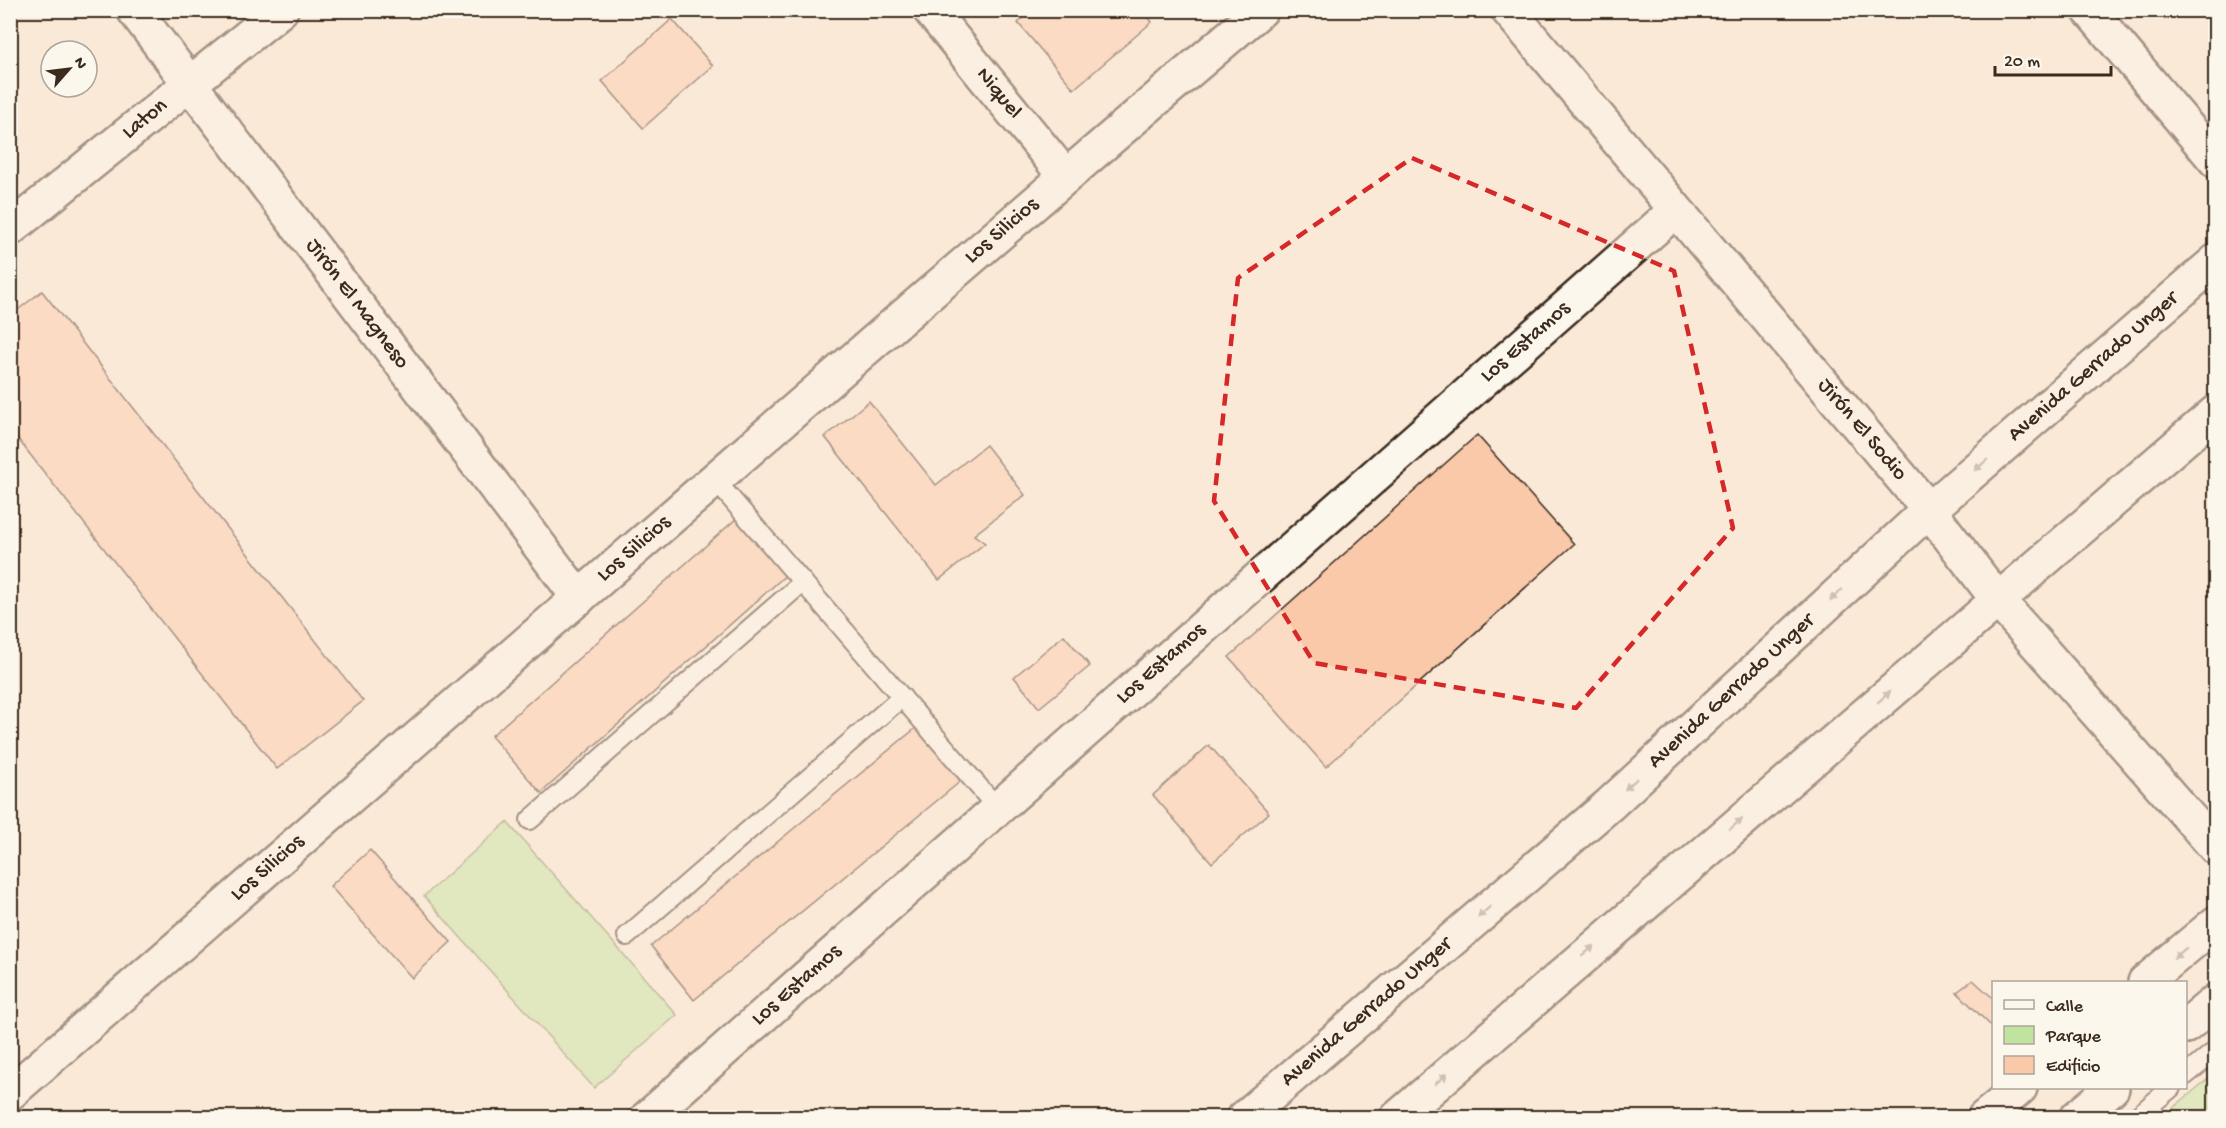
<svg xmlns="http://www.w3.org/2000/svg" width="2226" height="1128" viewBox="0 0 2226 1128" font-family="'Gochi Hand',sans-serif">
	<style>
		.green { fill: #c0e49e; stroke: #7e875e; stroke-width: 1.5 }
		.building { fill: #fac9aa; stroke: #3b2a1e; stroke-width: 1.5 }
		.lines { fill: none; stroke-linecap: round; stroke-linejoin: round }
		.lane-casing { stroke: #3b2a1e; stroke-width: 22 }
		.street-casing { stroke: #3b2a1e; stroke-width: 38 }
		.secondary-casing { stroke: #3b2a1e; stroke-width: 38 }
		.lane { stroke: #fbf7ec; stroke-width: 18 }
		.street { stroke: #fbf7ec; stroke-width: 33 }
		.secondary { stroke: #fbf7ec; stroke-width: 33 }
		.oneway { fill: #9b9085 }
		.marked { fill: none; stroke: #d62828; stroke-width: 4.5; stroke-dasharray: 12 8; stroke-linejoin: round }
		.labels { text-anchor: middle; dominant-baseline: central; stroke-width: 6; stroke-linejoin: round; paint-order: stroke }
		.street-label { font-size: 22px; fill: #3b2a1e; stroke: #fbf7ec }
	</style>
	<rect width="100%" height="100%" fill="#fbe9d8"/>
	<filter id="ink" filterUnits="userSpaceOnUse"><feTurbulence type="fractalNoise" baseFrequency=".0167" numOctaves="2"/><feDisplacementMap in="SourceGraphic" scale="12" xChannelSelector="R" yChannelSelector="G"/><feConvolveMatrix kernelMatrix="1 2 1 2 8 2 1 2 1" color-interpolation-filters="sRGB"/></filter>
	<g filter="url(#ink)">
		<g class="green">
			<polygon points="507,822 677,1015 594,1088 424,896"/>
			<polygon points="2215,1073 2215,1117 2162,1117"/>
		</g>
		<g class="building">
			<polygon points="1032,10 1143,10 1152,22 1074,89 1018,23"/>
			<polygon points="672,19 713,66 643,128 602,81"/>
			<polygon points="42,291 363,701 277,769 10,429 10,316"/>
			<polygon points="869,401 936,485 986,445 1025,495 974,535 985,543 939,580 825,437"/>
			<polygon points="1477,435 1574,544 1326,767 1229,657"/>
			<polygon points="737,518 787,574 541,793 491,736"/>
			<polygon points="1064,635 1090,666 1039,708 1014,677"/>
			<polygon points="917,727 961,781 694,1000 651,946"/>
			<polygon points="1209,745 1269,813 1212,863 1153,795"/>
			<polygon points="370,850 451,942 412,978 330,886"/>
			<polygon points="1973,980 1994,999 1994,1029 1957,992"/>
		</g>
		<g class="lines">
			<g class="lane-casing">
				<g id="lane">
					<polyline points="715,480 998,809"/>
					<polyline points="530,820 803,582"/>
					<polyline points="627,936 902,697"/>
					<polyline points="2186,1075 2216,1050"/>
					<polyline points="2135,1118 2171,1088"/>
				</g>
			</g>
			<g class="street-casing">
				<g id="street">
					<path id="s1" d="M134,10L579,598"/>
					<path id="s2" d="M930,10L1065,176"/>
					<path id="s3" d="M1508,10L1929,510L1997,599L2216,848"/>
					<polyline points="2089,10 2216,161"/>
					<path id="s4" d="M10,229L281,10"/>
					<path id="s5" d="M10,1093C426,731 841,367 1261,10"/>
					<path id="s6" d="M647,1118L1675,211"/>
				</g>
			</g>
			<g class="secondary-casing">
				<g id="secondary">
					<polyline points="2145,982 2216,923"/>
					<polyline points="2186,1026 2216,1001"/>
					<path id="s7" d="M1244,1118L1609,805L1929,510L2216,261"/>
					<polyline points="1397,1118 2216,412"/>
					<polyline points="1984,1118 2020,1088"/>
					<polyline points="2076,1118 2112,1088"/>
				</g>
			</g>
			<use href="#lane" class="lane"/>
			<use href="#street" class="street"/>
			<use href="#secondary" class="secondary"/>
		</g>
		<defs><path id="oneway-solid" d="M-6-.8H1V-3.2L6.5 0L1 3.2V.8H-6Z" transform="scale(1.5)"/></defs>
		<g class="oneway">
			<use href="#oneway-solid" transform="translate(1981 465) rotate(139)"/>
			<use href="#oneway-solid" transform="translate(1836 595) rotate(137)"/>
			<use href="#oneway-solid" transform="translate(1884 697) rotate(-41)"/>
			<use href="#oneway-solid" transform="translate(1631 784) rotate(137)"/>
			<use href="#oneway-solid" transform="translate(1736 824) rotate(-41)"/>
			<use href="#oneway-solid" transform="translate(1484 912) rotate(139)"/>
			<use href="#oneway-solid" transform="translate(1588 951) rotate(-41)"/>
			<use href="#oneway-solid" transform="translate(2180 953) rotate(140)"/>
			<use href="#oneway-solid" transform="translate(1441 1079) rotate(-41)"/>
		</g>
	</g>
	<path d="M0 0H2226V1128H0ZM1412,158L1674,271L1733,528L1576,708L1314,663L1214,501L1238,278Z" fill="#fbe9d8" fill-opacity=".55" fill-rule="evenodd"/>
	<path class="marked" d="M1412,158L1674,271L1733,528L1576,708L1314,663L1214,501L1238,278Z"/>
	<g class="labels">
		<g class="street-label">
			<text stroke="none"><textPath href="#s2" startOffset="108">Niquel</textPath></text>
			<text stroke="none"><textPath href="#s4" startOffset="174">Laton</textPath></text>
			<text stroke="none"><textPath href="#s5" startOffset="1314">Los Silicios</textPath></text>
			<text stroke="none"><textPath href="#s1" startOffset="369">Jirón El Magneso</textPath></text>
			<text stroke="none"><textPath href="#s6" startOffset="1172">Los Estamos</textPath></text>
			<text stroke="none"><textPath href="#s7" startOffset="1134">Avenida Gerrado Unger</textPath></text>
			<text stroke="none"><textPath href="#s3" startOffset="549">Jirón El Sodio</textPath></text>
			<text stroke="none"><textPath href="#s5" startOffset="828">Los Silicios</textPath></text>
			<text stroke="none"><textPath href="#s6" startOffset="686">Los Estamos</textPath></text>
			<text stroke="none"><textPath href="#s7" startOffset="648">Avenida Gerrado Unger</textPath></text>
			<text stroke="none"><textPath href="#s5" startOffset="342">Los Silicios</textPath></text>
			<text stroke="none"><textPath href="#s6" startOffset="200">Los Estamos</textPath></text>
			<text stroke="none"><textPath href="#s7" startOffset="162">Avenida Gerrado Unger</textPath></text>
		</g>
	</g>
	<rect width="2226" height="1128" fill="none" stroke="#fbf7ec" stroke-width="36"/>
	<rect x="18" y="18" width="2190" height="1092" fill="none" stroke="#3b2a1e" stroke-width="2" filter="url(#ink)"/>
	<rect x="1992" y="981" width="195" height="108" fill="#fbf7ec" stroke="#aea59a" stroke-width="1.5"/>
	<rect x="2004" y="1000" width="30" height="9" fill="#fbf7ec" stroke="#aea59a" stroke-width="1.5"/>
	<text x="2046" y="1011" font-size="18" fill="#3b2a1e">Calle</text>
	<rect x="2004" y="1026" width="30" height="18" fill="#c0e49e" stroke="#aea59a" stroke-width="1.5"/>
	<text x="2046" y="1041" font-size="18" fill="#3b2a1e">Parque</text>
	<rect x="2004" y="1056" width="30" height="18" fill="#fac9aa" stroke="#aea59a" stroke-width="1.5"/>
	<text x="2046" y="1071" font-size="18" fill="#3b2a1e">Edificio</text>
	<g transform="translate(69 69) rotate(62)"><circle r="28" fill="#fbf7ec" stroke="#aea59a" stroke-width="1.5"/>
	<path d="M0-4.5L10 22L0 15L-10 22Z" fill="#3b2a1e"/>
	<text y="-9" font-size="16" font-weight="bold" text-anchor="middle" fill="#3b2a1e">N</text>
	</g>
	<path d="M1995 66v9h116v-9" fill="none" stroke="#3b2a1e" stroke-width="3"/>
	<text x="2004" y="66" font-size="18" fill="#3b2a1e" stroke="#fbf7ec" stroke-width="4.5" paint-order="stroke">20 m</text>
</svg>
